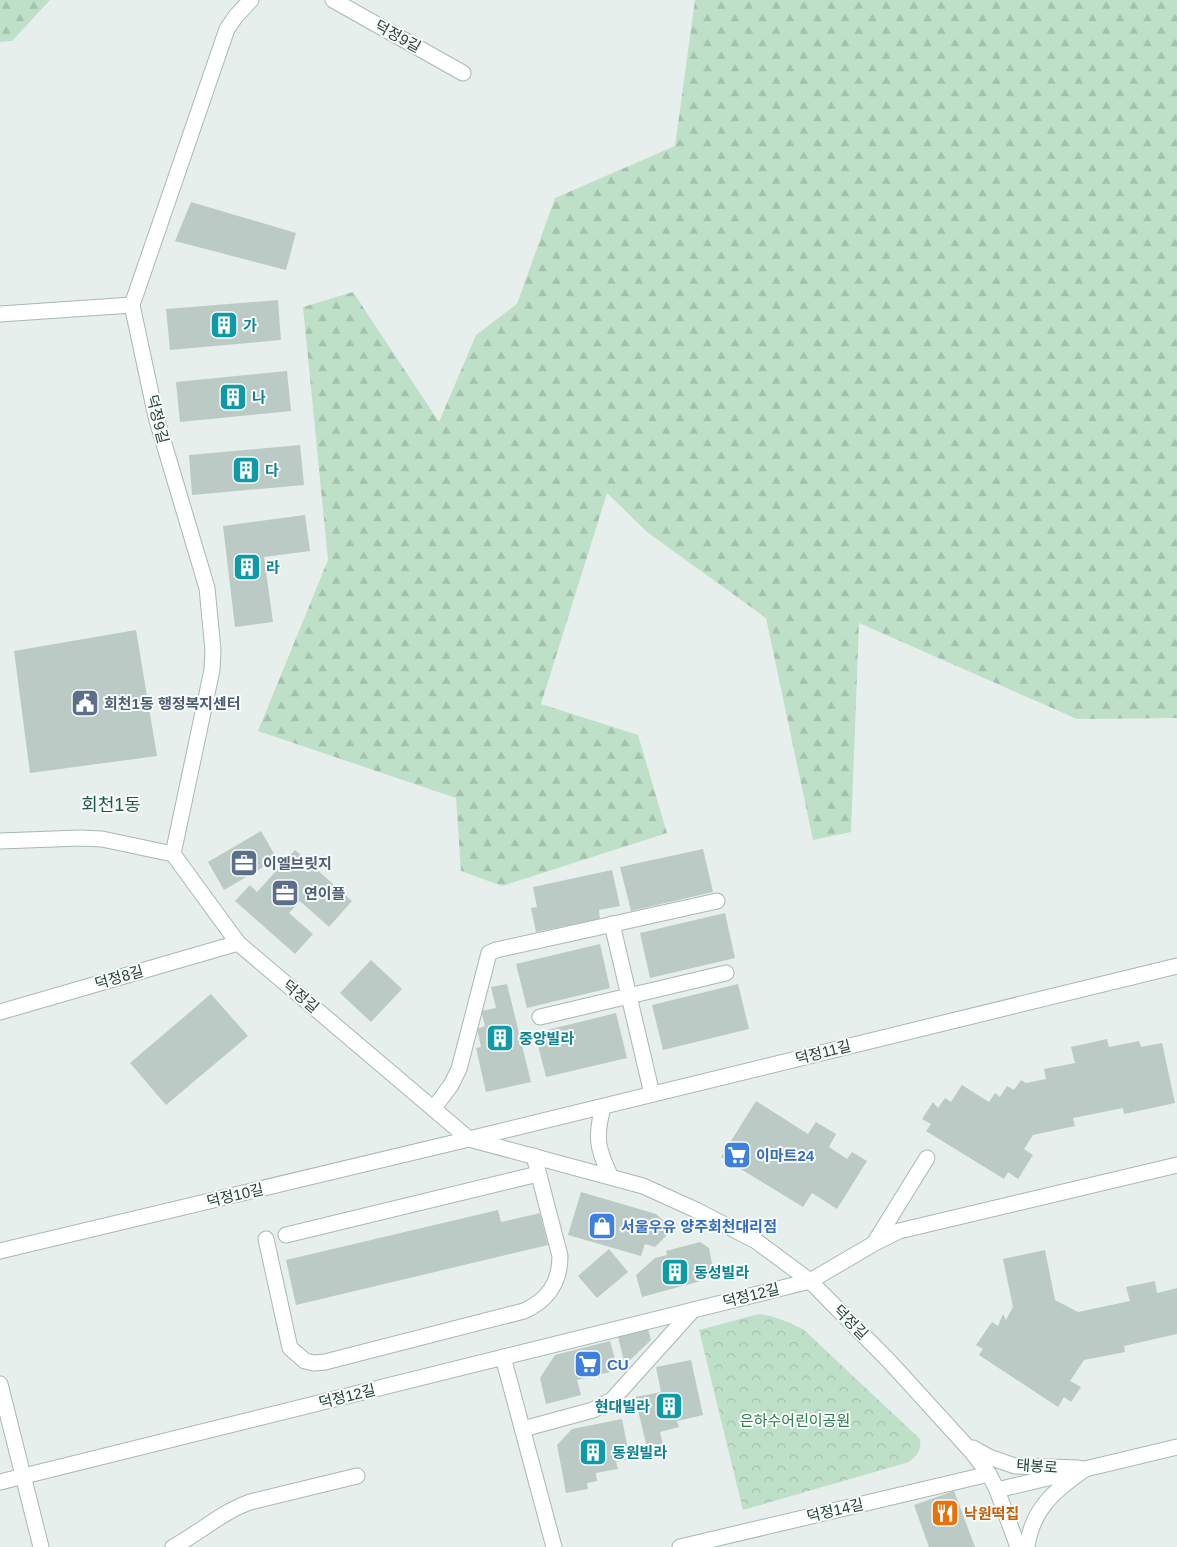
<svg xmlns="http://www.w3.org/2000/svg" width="1177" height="1547" viewBox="0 0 1177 1547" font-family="Helvetica,'Noto Sans KR',sans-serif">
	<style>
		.forest { fill: url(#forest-firs) }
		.park { fill: url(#park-crowns) }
		.building { fill: #bbcac4 }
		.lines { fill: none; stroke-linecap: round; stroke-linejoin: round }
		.lane-casing { stroke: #a8b8b2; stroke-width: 17 }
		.street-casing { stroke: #a8b8b2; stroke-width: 17 }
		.secondary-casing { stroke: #a4bbb3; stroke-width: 17 }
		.lane { stroke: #fff; stroke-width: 15 }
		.street { stroke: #fff; stroke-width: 15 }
		.secondary { stroke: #fff; stroke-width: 15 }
		.labels { text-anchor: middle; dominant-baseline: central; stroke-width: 4; stroke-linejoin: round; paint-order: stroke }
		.street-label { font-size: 15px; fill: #24423a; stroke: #f7fbf9 }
		.culture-label { font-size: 15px; font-weight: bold; fill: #0d838f; stroke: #f7fbf9; text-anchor: start }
		.service-label { font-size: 15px; font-weight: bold; fill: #4e5e75; stroke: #f7fbf9; text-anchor: start }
		.shop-label { font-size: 15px; font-weight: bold; fill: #366cbe; stroke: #f7fbf9; text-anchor: start }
		.park-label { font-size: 15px; fill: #2d7a4b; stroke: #f7fbf9 }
		.food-label { font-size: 15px; font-weight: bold; fill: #c56008; stroke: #f7fbf9; text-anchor: start }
		.quarter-label { font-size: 18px; fill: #1f5548; stroke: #f7fbf9 }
	</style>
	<defs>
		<pattern id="forest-firs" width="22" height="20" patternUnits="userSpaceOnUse" patternTransform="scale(1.25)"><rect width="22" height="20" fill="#bfe0c8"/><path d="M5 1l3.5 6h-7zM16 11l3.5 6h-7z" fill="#a4c1ad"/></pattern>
		<pattern id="park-crowns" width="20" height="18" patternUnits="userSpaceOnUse" patternTransform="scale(1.25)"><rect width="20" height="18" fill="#bfe0c8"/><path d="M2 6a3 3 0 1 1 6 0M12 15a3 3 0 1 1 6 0" fill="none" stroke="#a4c1ad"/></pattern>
	</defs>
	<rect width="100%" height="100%" fill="#e6efeb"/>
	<g class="forest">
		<polygon points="0,0 50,0 12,41 0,42"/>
		<polygon points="695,0 1177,0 1177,718 1077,719 859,623 851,832 813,840 766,618 647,532 607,493 541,704 638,735 667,833 502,886 461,871 456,798 258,731 328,560 303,307 353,292 439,422 476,335 517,304 555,198 675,146"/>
	</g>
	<path class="park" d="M759,1314C776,1316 788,1322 803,1329L920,1439C922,1450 916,1456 909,1462L743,1510L699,1330Z"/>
	<g class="building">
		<polygon points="191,202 296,233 286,270 175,241"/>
		<polygon points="278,300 281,340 170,350 166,309"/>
		<polygon points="287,371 291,411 180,422 176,382"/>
		<polygon points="300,445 304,485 192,495 189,455"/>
		<polygon points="305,515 310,551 264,557 273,622 235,627 223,526"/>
		<polygon points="136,630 157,756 30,773 14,651"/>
		<polygon points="261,831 277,859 224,890 208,862"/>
		<polygon points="703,849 713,892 631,911 620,867"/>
		<polygon points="295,850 352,901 329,927 300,901 289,913 313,934 295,954 235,901 250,885 257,892"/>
		<polygon points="612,870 620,906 599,910 600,919 536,932 531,908 537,907 533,887"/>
		<polygon points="725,913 735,958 650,978 640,933"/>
		<polygon points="600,944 610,988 527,1008 516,964"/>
		<polygon points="371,960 402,989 371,1022 340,993"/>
		<polygon points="507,984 531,1082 486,1092 476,1048 481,1047 477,1029 485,1026 481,1011 496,1008 491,987"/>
		<polygon points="738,984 749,1029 663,1050 652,1005"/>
		<polygon points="211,994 248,1036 166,1105 130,1063"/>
		<polygon points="616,1013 627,1058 546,1077 535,1033"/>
		<polygon points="1107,1039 1109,1047 1139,1041 1141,1047 1162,1043 1175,1103 1124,1114 1123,1108 1073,1118 1075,1126 1033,1135 1024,1149 1033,1155 1018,1179 1008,1172 1004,1179 926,1131 931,1124 922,1119 933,1102 938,1108 945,1098 951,1102 962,1085 989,1102 995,1093 1000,1097 1007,1086 1014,1090 1021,1080 1026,1083 1046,1079 1044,1069 1075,1063 1071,1047"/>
		<polygon points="756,1101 808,1134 816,1122 836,1134 829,1147 847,1159 852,1152 867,1161 837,1209 812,1193 803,1207 721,1157"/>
		<polygon points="581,1192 656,1214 673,1229 655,1247 645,1244 641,1256 568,1235"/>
		<polygon points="498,1210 501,1222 540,1213 548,1245 296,1305 286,1260"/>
		<polygon points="700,1242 709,1248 713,1269 708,1279 642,1297 636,1275 655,1258 667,1255 666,1251"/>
		<polygon points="609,1249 628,1272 597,1298 578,1276"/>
		<polygon points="1045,1250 1055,1300 1078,1312 1130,1301 1126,1287 1155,1281 1157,1293 1177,1288 1177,1334 1124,1346 1125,1352 1084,1360 1070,1381 1081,1387 1071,1402 1064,1397 1058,1407 979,1355 983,1349 976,1345 992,1322 998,1326 1003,1314 1006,1320 1013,1307 1003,1259"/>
		<polygon points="648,1329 651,1340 625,1365 618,1337"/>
		<polygon points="610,1341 618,1370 577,1380 581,1395 546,1404 540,1378 555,1355"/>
		<polygon points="691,1360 703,1415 677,1421 679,1427 660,1432 663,1445 647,1448 635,1397 661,1392 656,1367"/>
		<polygon points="622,1419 630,1459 616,1462 618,1469 596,1473 597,1481 587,1483 588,1489 566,1493 557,1445 572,1429"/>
		<polygon points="954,1491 975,1547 929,1547 914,1505"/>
	</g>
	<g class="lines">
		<g class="lane-casing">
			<g id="lane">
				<polyline points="612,924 652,1094"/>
				<polyline points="540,1017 726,973"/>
				<polyline points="434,1108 451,1085 459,1069 489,953 496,950 717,901"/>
				<polyline points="286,1235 538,1174"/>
				<path d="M266,1239L290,1348L305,1361L314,1363L325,1362L524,1311C548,1300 560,1283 560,1256L534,1156"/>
				<polyline points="875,1242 927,1158"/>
				<polyline points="810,1281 875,1243 899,1231 1177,1165"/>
			</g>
		</g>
		<g class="street-casing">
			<g id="street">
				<polyline points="333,0 463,73"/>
				<polyline points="0,314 132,305"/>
				<polyline points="0,841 80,838 102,839 173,854 238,943 469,1139 643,1186 696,1210 756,1241 810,1281 889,1361 971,1451 989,1474 997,1490 1018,1547"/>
				<polyline points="173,854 212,670 213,650 207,588 156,417 132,305 227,29 236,16 251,0"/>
				<polyline points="0,1012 238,943"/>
				<path d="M603,1107C595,1137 597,1149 611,1177"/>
				<polyline points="0,1251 469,1139 1177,966"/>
				<polyline points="503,1357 554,1547"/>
				<polyline points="0,1384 41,1547"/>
				<polyline points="523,1429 593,1410 612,1400 693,1310"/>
				<polyline points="973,1448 989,1457 1015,1466 1079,1468"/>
				<polyline points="0,1482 810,1281"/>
				<path d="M173,1547C199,1533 222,1512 250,1502L357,1476"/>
				<polyline points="680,1547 989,1474"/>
				<path d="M1027,1547C1032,1509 1055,1490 1085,1469"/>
			</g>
		</g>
		<g class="secondary-casing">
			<polyline id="secondary" points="997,1490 1177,1447"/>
		</g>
		<use href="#lane" class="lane"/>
		<use href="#street" class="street"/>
		<use href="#secondary" class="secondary"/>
	</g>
	<defs>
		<g id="building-square" transform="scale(1.4375)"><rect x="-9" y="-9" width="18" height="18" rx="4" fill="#0f9aa8" stroke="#f7fbf9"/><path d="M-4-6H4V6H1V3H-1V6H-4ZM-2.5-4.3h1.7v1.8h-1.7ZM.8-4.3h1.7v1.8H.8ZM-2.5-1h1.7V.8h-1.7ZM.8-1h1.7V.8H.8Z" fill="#fff"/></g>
		<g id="civic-square" transform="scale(1.4375)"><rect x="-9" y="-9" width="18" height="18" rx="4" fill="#5c6f8a" stroke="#f7fbf9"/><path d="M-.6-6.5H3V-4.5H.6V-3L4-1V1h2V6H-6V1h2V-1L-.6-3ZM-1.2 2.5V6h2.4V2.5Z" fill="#fff"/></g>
		<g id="office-square" transform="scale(1.4375)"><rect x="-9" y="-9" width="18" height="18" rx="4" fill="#5c6f8a" stroke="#f7fbf9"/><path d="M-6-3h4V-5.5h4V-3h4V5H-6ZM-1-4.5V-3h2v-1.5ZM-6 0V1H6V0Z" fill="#fff"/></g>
		<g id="supermarket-square" transform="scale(1.4375)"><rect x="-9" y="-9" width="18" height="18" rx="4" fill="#3f7fe0" stroke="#f7fbf9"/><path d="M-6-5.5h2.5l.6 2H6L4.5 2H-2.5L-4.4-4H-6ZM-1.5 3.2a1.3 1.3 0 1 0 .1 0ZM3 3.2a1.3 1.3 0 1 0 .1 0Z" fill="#fff"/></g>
		<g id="shop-square" transform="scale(1.4375)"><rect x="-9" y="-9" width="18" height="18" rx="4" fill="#3f7fe0" stroke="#f7fbf9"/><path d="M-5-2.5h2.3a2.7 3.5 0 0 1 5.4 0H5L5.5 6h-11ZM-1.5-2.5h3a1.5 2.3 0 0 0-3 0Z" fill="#fff"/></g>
		<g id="restaurant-square" transform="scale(1.4375)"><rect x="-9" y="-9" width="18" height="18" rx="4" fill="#e8710a" stroke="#f7fbf9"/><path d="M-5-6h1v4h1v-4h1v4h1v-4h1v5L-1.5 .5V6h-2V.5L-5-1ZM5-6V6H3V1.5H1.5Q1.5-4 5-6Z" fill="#fff"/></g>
	</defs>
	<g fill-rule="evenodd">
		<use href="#building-square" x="224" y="325"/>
		<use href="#building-square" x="233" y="397"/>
		<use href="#building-square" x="246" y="470"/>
		<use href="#building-square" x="247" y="567"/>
		<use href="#civic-square" x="85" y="703"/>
		<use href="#office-square" x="244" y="863"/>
		<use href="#office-square" x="285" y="893"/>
		<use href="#building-square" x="500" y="1038"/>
		<use href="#supermarket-square" x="737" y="1155"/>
		<use href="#shop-square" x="602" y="1226"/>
		<use href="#building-square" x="675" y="1272"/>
		<use href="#supermarket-square" x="588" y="1364"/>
		<use href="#building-square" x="669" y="1406"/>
		<use href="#building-square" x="593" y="1452"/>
		<use href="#restaurant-square" x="945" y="1513"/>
	</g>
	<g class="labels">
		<g class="street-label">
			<text transform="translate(398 36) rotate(29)">덕정9길</text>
			<text transform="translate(158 419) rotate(76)">덕정9길</text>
			<text transform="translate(119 977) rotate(-16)">덕정8길</text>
			<text transform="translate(301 996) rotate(40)">덕정길</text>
			<text transform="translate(823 1052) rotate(-14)">덕정11길</text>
			<text transform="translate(235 1195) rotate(-13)">덕정10길</text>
			<text transform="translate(751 1295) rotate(-14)">덕정12길</text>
			<text transform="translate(851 1322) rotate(45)">덕정길</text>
			<text transform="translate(347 1396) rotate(-14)">덕정12길</text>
			<text transform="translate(1037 1466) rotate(4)">태봉로</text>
			<text transform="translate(835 1510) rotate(-13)">덕정14길</text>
		</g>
		<g class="culture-label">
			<text x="243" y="325">가</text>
			<text x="252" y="397">나</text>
			<text x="265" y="470">다</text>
			<text x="266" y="567">라</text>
			<text x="519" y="1038">중앙빌라</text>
			<text x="694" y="1272">동성빌라</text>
			<text x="650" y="1406" text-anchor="end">현대빌라</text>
			<text x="612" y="1452">동원빌라</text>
		</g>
		<g class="service-label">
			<text x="104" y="703">회천1동 행정복지센터</text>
			<text x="263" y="863">이엘브릿지</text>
			<text x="304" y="893">연이플</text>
		</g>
		<g class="shop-label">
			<text x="756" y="1155">이마트24</text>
			<text x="621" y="1226">서울우유 양주회천대리점</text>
			<text x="607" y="1364">CU</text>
		</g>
		<g class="park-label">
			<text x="795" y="1420">은하수어린이공원</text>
		</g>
		<g class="food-label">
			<text x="964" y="1513">낙원떡집</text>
		</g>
		<g class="quarter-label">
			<text x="111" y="805">회천1동</text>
		</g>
	</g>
</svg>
